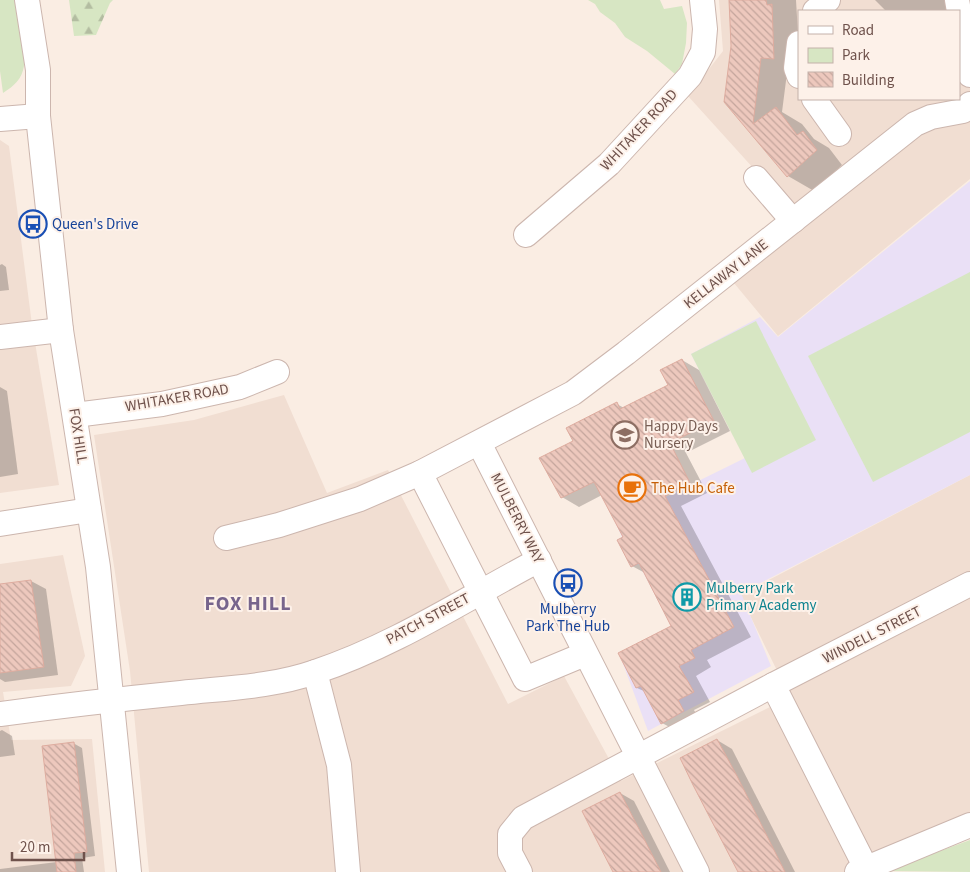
<svg xmlns="http://www.w3.org/2000/svg" width="970" height="872" viewBox="0 0 970 872" font-family="'Source Sans 3',sans-serif">
	<style>
		.residential { fill: #f1ded2; fill-rule: evenodd }
		.education { fill: #eae0f6 }
		.green { fill: #d7e6c3 }
		.forest { fill: url(#forest-firs) }
		.shadow { fill: #0003 }
		.building { fill: url(#building-back-hatch); stroke: #deac9f }
		.lines { fill: none; stroke-linecap: round; stroke-linejoin: round }
		.minor-casing { stroke: #ccb6ae; stroke-width: 26 }
		.minor { stroke: #fff; stroke-width: 24 }
		.labels { text-anchor: middle; dominant-baseline: central; stroke-width: 4; stroke-linejoin: round; paint-order: stroke }
		.street-label { font-size: 15px; fill: #6f524c; stroke: #fdf1e9 }
		.transit-label { font-size: 15px; fill: #164399; stroke: #fdf1e9; text-anchor: start }
		.education-label { font-size: 15px; fill: #785e54; stroke: #fdf1e9; text-anchor: start }
		.food-label { font-size: 15px; fill: #c56008; stroke: #fdf1e9; text-anchor: start }
		.culture-label { font-size: 15px; fill: #0d838f; stroke: #fdf1e9; text-anchor: start }
		.district-label { font-size: 20px; font-weight: bold; letter-spacing: 1px; fill: #77648c; stroke: #fdf1e9 }
	</style>
	<defs>
		<pattern id="forest-firs" width="22" height="20" patternUnits="userSpaceOnUse" patternTransform="scale(1.25)"><rect width="22" height="20" fill="#d7e6c3"/><path d="M5 1l3.5 6h-7zM16 11l3.5 6h-7z" fill="#b3bda1"/></pattern>
		<pattern id="building-back-hatch" width="6" height="6" patternUnits="userSpaceOnUse" patternTransform="scale(1.25)"><rect width="6" height="6" fill="#edc8bd"/><path d="M-1 5l2 2M0 0l6 6M5-1l2 2" fill="none" stroke="#c4a59c"/></pattern>
	</defs>
	<rect width="100%" height="100%" fill="#faede3"/>
	<g class="residential">
		<path d="M719,0H970V179L778,336L729,277L803,223L688,96L723,51ZM799,11H959V99H799Z"/>
		<polygon points="0,140 9,146 32,325 59,485 0,493"/>
		<polygon points="284,395 327,493 388,470 508,704 564,676 621,781 790,697 740,595 970,475 970,814 858,872 149,872 130,671 94,435 194,420"/>
		<polygon points="63,555 85,656 71,686 3,692 11,740 92,739 105,872 0,872 0,564"/>
	</g>
	<polygon class="education" points="970,181 970,475 741,593 771,666 648,731 619,653 671,626 639,564 631,567 617,540 622,537 615,522 745,458 691,354 760,317 778,337"/>
	<g class="green">
		<path d="M0,0H17C19,15 27,53 24,66C22,79 14,86 3,93L0,71Z"/>
		<polygon points="588,0 660,0 664,9 682,6 687,23 686,43 682,64 675,74 647,51 625,37 615,23 600,12 595,4"/>
		<polygon points="970,272 970,432 873,482 808,356"/>
		<polygon points="756,321 816,440 752,473 691,354"/>
		<polygon points="970,840 970,872 886,871"/>
	</g>
	<polygon class="forest" points="69,0 113,0 110,3 96,35 74,36"/>
	<g class="shadow">
		<polygon points="730,0 796,0 799,50 787,73 782,112 802,124 814,139 829,148 842,165 814,191 788,176 725,101 732,46"/>
		<polygon points="875,0 963,0 959,11 886,11"/>
		<polygon points="2,264 6,267 9,290 0,291 0,265"/>
		<polygon points="682,360 699,370 730,431 686,453 707,493 681,506 751,637 707,660 711,667 696,676 710,702 694,710 700,721 679,732 662,723 646,692 637,688 620,653 672,627 645,573 632,566 624,537 602,495 579,507 562,497 574,442 617,404 624,408 669,386"/>
		<polygon points="0,387 7,391 18,474 0,477"/>
		<polygon points="31,581 46,589 58,675 5,682 0,679 0,585"/>
		<polygon points="2,730 12,736 15,755 0,757 0,731"/>
		<polygon points="717,740 732,749 795,872 739,872"/>
		<polygon points="73,743 82,748 95,856 82,858 84,872 0,872 0,869 57,862"/>
		<polygon points="620,793 634,801 670,872 615,872"/>
	</g>
	<g class="building">
		<polygon points="729,0 766,0 767,5 772,4 774,59 761,58 753,124 776,107 797,135 803,131 817,150 787,177 724,102 731,46"/>
		<polygon points="682,359 714,421 670,443 690,483 665,496 734,627 691,650 695,658 679,666 694,692 678,700 684,711 661,724 641,686 636,688 618,653 671,626 639,563 631,567 617,540 623,537 594,482 561,498 539,458 573,441 566,428 617,402 620,409 668,385 660,370"/>
		<polygon points="31,580 44,667 0,673 0,584"/>
		<polygon points="717,739 737,776 785,872 738,872 693,785 680,758"/>
		<polygon points="74,742 87,852 74,853 76,872 57,872 42,746"/>
		<polygon points="620,792 639,829 661,872 613,872 595,837 582,811"/>
	</g>
	<g class="lines">
		<g class="minor-casing">
			<g id="minor">
				<polyline points="27,0 38,70 38,116 61,330 98,567 129,872"/>
				<polyline points="957,0 970,75"/>
				<polyline points="815,11 828,0"/>
				<polyline points="799,43 796,68 799,76"/>
				<polyline points="814,99 839,134"/>
				<polyline points="0,119 38,116"/>
				<polyline points="756,178 793,221"/>
				<polyline points="526,235 609,164 690,76 703,52 705,29 702,0"/>
				<polyline points="0,337 61,330"/>
				<polyline points="75,415 162,404 240,387 277,372"/>
				<polyline points="479,443 697,872"/>
				<polyline points="420,473 525,679 585,654"/>
				<polyline points="0,524 89,510"/>
				<polyline points="226,538 279,525 360,499 420,473 573,393 626,353 915,124 931,117 963,111 970,104"/>
				<polyline points="315,672 339,765 348,872"/>
				<polyline points="773,685 868,872"/>
				<path d="M0,714C60,706 120,699 181,693C226,688 272,687 315,672C394,646 465,599 539,560"/>
				<polyline points="520,872 510,853 510,834 523,818 773,685 970,584"/>
				<polyline points="857,872 970,825"/>
			</g>
		</g>
		<use href="#minor" class="minor"/>
	</g>
	<defs>
		<g id="bus-ring" transform="scale(1.4375)"><circle r="9.5" fill="#fdf1e9" stroke="#1a4fb4" stroke-width="1.5"/><path d="M-5-6H5V4H4V6H2V4H-2V6H-4V4H-5ZM-3.5-4V0h7V-4ZM-3.5 1.2v1.5H-2V1.2ZM2 1.2v1.5H3.5V1.2Z" fill="#1a4fb4"/></g>
		<g id="school-ring" transform="scale(1.4375)"><circle r="9.5" fill="#fdf1e9" stroke="#8d6e63" stroke-width="1.5"/><path d="M0-5L7-2L0 1L-7-2ZM-4 1L0 2.5L4 1V4Q0 6-4 4Z" fill="#8d6e63"/></g>
		<g id="cafe-ring" transform="scale(1.4375)"><circle r="9.5" fill="#fdf1e9" stroke="#e8710a" stroke-width="1.5"/><path d="M-5.5-4.5H6V0H3Q3 3.5 0 3.5H-2.5Q-5.5 3.5-5.5 0ZM3-3.2v2h1.7v-2ZM-6 4.5H4V6H-6Z" fill="#e8710a"/></g>
		<g id="building-ring" transform="scale(1.4375)"><circle r="9.5" fill="#fdf1e9" stroke="#0f9aa8" stroke-width="1.5"/><path d="M-4-6H4V6H1V3H-1V6H-4ZM-2.5-4.3h1.7v1.8h-1.7ZM.8-4.3h1.7v1.8H.8ZM-2.5-1h1.7V.8h-1.7ZM.8-1h1.7V.8H.8Z" fill="#0f9aa8"/></g>
	</defs>
	<g fill-rule="evenodd">
		<use href="#bus-ring" x="33" y="224"/>
		<use href="#school-ring" x="625" y="435"/>
		<use href="#cafe-ring" x="632" y="488"/>
		<use href="#bus-ring" x="568" y="583"/>
		<use href="#building-ring" x="687" y="597"/>
	</g>
	<g class="labels">
		<g class="street-label">
			<text transform="translate(639 130) rotate(-47)">WHITAKER ROAD</text>
			<text transform="translate(726 274) rotate(-38)">KELLAWAY LANE</text>
			<text transform="translate(177 398) rotate(-10)">WHITAKER ROAD</text>
			<text transform="translate(78 436) rotate(81)">FOX HILL</text>
			<text transform="translate(517 518) rotate(63)">MULBERRY WAY</text>
			<text transform="translate(428 619) rotate(-28)">PATCH STREET</text>
			<text transform="translate(872 635) rotate(-27)">WINDELL STREET</text>
		</g>
		<g class="transit-label">
			<text x="52" y="224">Queen's Drive</text>
			<text x="568" y="609" text-anchor="middle">Mulberry<tspan x="568" dy="17">Park The Hub</tspan></text>
		</g>
		<g class="education-label">
			<text x="644" y="426">Happy Days<tspan x="644" dy="17">Nursery</tspan></text>
		</g>
		<g class="food-label">
			<text x="651" y="488">The Hub Cafe</text>
		</g>
		<g class="culture-label">
			<text x="706" y="588">Mulberry Park<tspan x="706" dy="17">Primary Academy</tspan></text>
		</g>
		<g class="district-label">
			<text x="248" y="604">FOX HILL</text>
		</g>
	</g>
	<rect x="798" y="10" width="162" height="90" fill="#fdf1e9" stroke="#c4b1aa"/>
	<rect x="808" y="26" width="25" height="8" fill="#ffffff" stroke="#c4b1aa"/>
	<text x="842" y="35" font-size="15" fill="#6f524c">Road</text>
	<rect x="808" y="48" width="25" height="15" fill="#d7e6c3" stroke="#c4b1aa"/>
	<text x="842" y="60" font-size="15" fill="#6f524c">Park</text>
	<rect x="808" y="72" width="25" height="15" fill="url(#building-back-hatch)" stroke="#c4b1aa"/>
	<text x="842" y="85" font-size="15" fill="#6f524c">Building</text>
	<path d="M12 852v8h72v-8" fill="none" stroke="#6f524c" stroke-width="2.5"/>
	<text x="20" y="852" font-size="15" fill="#6f524c" stroke="#fdf1e9" stroke-width="4" paint-order="stroke">20 m</text>
</svg>
